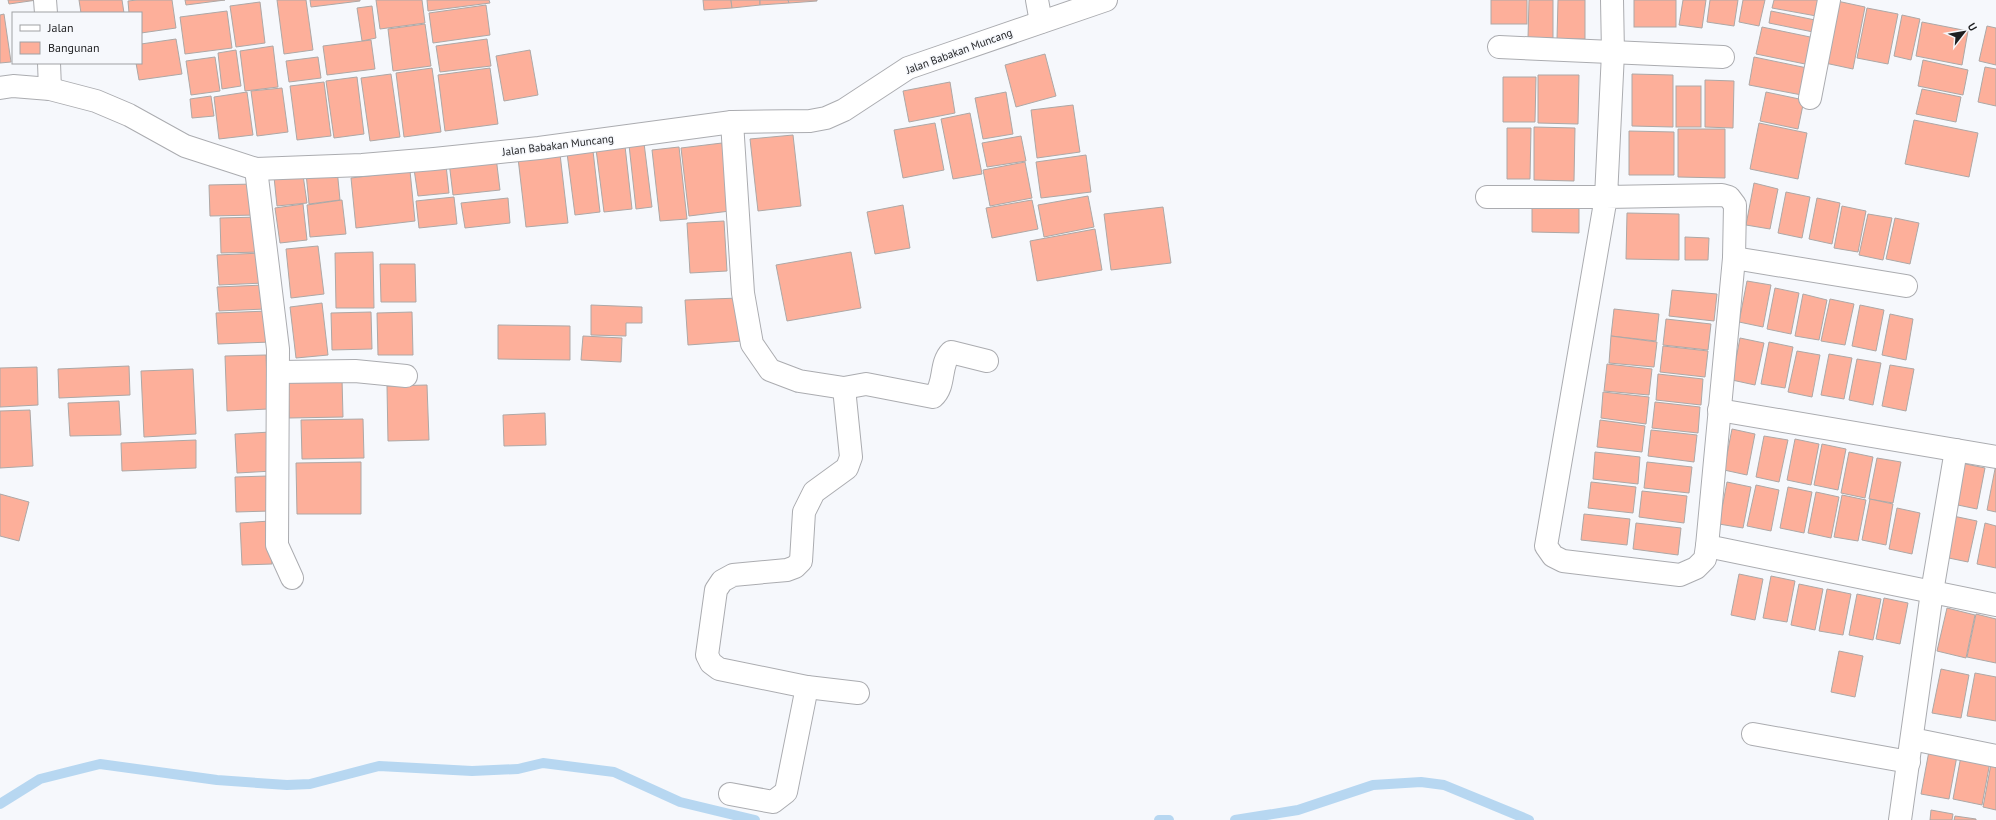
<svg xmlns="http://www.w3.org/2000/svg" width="1996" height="820" viewBox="0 0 1996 820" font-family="'PT Sans',sans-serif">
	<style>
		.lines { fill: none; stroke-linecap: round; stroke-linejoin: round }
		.stream { stroke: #b7d7f1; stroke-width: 10 }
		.building { fill: #fdaf9a; stroke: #ada8a6 }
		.minor-casing { stroke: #abacb0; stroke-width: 24 }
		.minor { stroke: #fff; stroke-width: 22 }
		.labels { text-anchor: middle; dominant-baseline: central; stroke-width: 3; stroke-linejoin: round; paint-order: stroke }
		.street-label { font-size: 11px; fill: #1e1f21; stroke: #f6f8fc }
	</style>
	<rect width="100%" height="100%" fill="#f6f8fc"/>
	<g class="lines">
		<g class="stream">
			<polyline points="0,804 40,779 100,764 217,780 287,785 310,784 379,766 472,771 518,769 543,763 614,772 680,802 755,820"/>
			<polyline points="1159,820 1169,820"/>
			<polyline points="1235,820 1298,810 1373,785 1421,782 1444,785 1529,820"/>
		</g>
	</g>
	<g class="building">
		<polygon points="8,0 37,0 9,4"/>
		<polygon points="79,0 122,0 124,13 81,13"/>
		<polygon points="137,0 172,0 176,28 141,33 141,13 129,13 128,1"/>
		<polygon points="185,0 225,0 186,5"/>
		<polygon points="277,0 306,0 313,50 284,54"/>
		<polygon points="310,0 360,0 360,1 311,7"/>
		<polygon points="376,0 422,0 425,23 380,29"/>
		<polygon points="427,0 489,0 490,3 428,11"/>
		<polygon points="703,0 731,0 732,8 704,10"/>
		<polygon points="731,0 760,0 760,5 732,8"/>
		<polygon points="760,0 788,0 789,3 760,5"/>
		<polygon points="788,0 817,0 817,1 789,3"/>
		<rect x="1491" y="0" width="36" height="24"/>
		<polygon points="1529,0 1553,0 1553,38 1528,38"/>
		<polygon points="1558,0 1585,0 1585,39 1557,39"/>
		<rect x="1634" y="0" width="42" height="27"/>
		<polygon points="1683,0 1706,0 1702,28 1679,25"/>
		<polygon points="1710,0 1738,0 1734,26 1707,22"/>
		<polygon points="1743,0 1765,0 1759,26 1739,22"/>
		<polygon points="1774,0 1825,0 1822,17 1772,8"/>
		<polygon points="1837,1 1865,7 1853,69 1825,63"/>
		<polygon points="260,2 265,43 236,47 230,6"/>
		<polygon points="486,5 490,35 433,43 429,13"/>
		<polygon points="372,6 376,38 362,41 357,8"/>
		<polygon points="1867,8 1898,14 1888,64 1857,58"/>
		<polygon points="227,11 232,48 185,54 180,17"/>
		<polygon points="1771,11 1820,21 1818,33 1769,23"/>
		<polygon points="4,14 11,62 0,63 0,15"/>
		<polygon points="1902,15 1920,19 1911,60 1894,56"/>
		<polygon points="1922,22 1968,31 1962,65 1916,56"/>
		<polygon points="425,24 431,66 393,71 388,29"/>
		<polygon points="1987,26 1996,28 1996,65 1979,61"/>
		<polygon points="1762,27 1815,38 1810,65 1756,54"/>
		<polygon points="176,39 182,74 139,80 136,63 141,63 141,44"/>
		<polygon points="487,39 491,66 440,72 436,46"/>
		<polygon points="371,40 375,69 327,75 323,46"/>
		<polygon points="273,46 278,87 245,91 240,51"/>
		<polygon points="236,50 241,86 222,89 218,53"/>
		<polygon points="530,50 538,95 504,101 496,56"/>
		<polygon points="1045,54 1056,96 1016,107 1005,65"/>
		<polygon points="215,57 220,91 191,95 186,61"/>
		<polygon points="318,57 321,78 289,82 286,61"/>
		<polygon points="1754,57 1812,69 1807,96 1749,85"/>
		<polygon points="1923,60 1968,70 1963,95 1918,86"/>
		<polygon points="1985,67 1996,69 1996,106 1978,102"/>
		<polygon points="432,68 441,132 404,137 396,73"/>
		<polygon points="490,68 498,124 445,131 438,75"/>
		<polygon points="391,74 400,137 370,141 361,78"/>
		<polygon points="1632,74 1673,75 1673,127 1632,126"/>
		<polygon points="1538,75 1579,75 1578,124 1538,123"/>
		<polygon points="357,77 364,134 334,138 326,81"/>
		<polygon points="1503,77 1536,77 1535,122 1503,122"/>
		<polygon points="1705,80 1734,81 1733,128 1705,127"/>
		<polygon points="324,82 331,136 297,140 290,86"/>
		<polygon points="950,82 955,113 909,122 903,91"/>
		<rect x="1676" y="86" width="25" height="41"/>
		<polygon points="282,88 288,132 257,136 251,91"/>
		<polygon points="1922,89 1961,97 1956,122 1916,114"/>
		<polygon points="247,92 253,135 219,139 214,97"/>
		<polygon points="1006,92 1013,134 983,139 975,98"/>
		<polygon points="1766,92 1804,100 1798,129 1760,121"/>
		<polygon points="211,96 214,116 192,118 190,99"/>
		<polygon points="1073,105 1080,152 1037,158 1031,110"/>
		<polygon points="970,113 982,174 953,179 941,119"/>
		<polygon points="1914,120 1978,133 1969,177 1905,164"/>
		<polygon points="935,123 944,170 903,178 894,130"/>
		<polygon points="1759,123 1807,133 1798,179 1750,169"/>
		<polygon points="1534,127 1575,128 1574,181 1534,180"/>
		<polygon points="1507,128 1531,128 1530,179 1507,179"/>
		<polygon points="1678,129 1725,129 1725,178 1678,177"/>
		<polygon points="1629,131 1674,132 1674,175 1629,175"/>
		<polygon points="793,135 801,206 758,211 750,139"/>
		<polygon points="1021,136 1026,161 987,167 982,143"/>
		<polygon points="644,143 652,207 636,209 629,145"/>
		<polygon points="722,143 730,211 689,216 681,148"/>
		<polygon points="625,146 632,209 604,212 596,149"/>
		<polygon points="679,147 687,219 660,221 652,150"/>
		<polygon points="593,151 600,212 575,215 567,153"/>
		<polygon points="560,154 568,223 526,227 518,158"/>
		<polygon points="1086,155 1091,192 1041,198 1036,162"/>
		<polygon points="496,157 500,190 453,195 449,162"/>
		<polygon points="1025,162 1032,198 990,206 983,170"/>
		<polygon points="446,165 449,193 418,196 414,169"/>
		<polygon points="337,169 340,200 309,204 306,173"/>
		<polygon points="410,171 415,221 356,228 351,178"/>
		<polygon points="303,175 307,203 277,206 274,177"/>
		<polygon points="1754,183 1778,189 1770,229 1746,225"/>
		<polygon points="255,184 256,215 210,216 209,185"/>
		<polygon points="1786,192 1810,197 1802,238 1778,233"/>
		<polygon points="1088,196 1094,227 1044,237 1038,205"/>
		<polygon points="454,197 457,224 419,228 416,201"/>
		<polygon points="508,198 510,223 465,228 461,203"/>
		<polygon points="1817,198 1840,203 1832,244 1809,239"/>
		<polygon points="342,200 346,234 310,237 307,205"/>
		<polygon points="1032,200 1038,229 992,238 986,208"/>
		<polygon points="303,204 307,240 280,243 275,208"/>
		<polygon points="903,205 910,248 875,254 867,212"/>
		<polygon points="1842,206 1866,211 1858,252 1834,248"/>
		<polygon points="1163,207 1171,263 1111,270 1104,214"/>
		<polygon points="1532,208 1579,208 1579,233 1532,232"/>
		<polygon points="1627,213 1679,214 1679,260 1626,259"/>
		<polygon points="1868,214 1892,218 1883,260 1859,255"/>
		<polygon points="259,217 261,252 221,253 220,218"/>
		<polygon points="1895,218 1919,223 1910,264 1886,259"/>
		<polygon points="724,221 727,271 690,273 687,223"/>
		<polygon points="1095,229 1102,270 1037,281 1030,241"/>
		<polygon points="1685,237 1709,238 1708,260 1685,260"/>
		<polygon points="318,246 324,294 291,298 286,249"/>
		<polygon points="373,252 374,308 336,308 335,253"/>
		<polygon points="851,252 861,308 787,321 776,265"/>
		<polygon points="262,253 264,283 219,285 217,255"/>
		<polygon points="380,264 415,264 416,302 381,302"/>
		<polygon points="1747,281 1771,285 1763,327 1739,322"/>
		<polygon points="264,285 265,309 219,311 217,287"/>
		<polygon points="1775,288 1799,293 1791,334 1767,329"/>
		<polygon points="1672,290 1717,294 1714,321 1669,316"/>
		<polygon points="1803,294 1827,300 1819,340 1795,336"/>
		<polygon points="739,298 742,341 688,345 685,300"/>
		<polygon points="1830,299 1854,304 1845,345 1821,341"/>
		<polygon points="322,303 328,355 296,358 290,307"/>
		<polygon points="591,305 642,307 642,323 626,323 626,336 591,335"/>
		<polygon points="1860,305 1884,310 1876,351 1852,346"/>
		<polygon points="1614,309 1659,314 1656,341 1611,336"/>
		<polygon points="269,311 271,342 218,344 216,313"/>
		<polygon points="371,312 372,349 332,350 331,313"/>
		<polygon points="412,312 413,355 378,355 377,313"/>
		<polygon points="1890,314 1913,319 1906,360 1882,355"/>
		<polygon points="1666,319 1711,324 1708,350 1663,345"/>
		<polygon points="498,325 570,326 570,360 498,359"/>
		<polygon points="583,336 622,338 621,362 581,360"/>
		<polygon points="1611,336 1657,342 1654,367 1609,363"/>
		<polygon points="1740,338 1764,343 1755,385 1732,380"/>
		<polygon points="1769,342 1793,347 1785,388 1761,384"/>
		<polygon points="1663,346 1708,351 1705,377 1660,372"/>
		<polygon points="1797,351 1820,355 1812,397 1788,392"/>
		<polygon points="1829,354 1852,358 1844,399 1821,395"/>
		<polygon points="266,355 268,409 227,411 225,356"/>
		<polygon points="1857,359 1881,363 1873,405 1849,400"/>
		<polygon points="1607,364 1652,369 1649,395 1604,391"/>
		<polygon points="1890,365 1914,369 1906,411 1882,406"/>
		<polygon points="129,366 130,395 59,398 58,369"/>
		<polygon points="37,367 38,405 0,407 0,368"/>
		<polygon points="193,369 196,434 144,437 141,371"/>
		<polygon points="1658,374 1703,379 1701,405 1656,400"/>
		<polygon points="288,379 342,379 343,417 289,418"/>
		<polygon points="427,385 429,440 388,441 387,386"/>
		<polygon points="1603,392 1649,397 1646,424 1601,418"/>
		<polygon points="119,401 121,435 70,436 68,403"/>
		<polygon points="1655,402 1700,407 1698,433 1652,428"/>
		<polygon points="30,410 33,466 0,468 0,411"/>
		<polygon points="545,413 546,445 504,446 503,415"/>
		<polygon points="363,419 364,458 302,459 301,420"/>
		<polygon points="1600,420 1645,426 1642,452 1597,447"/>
		<polygon points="1732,429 1755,434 1747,475 1724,470"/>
		<polygon points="1651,430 1697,435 1694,462 1648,456"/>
		<polygon points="271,432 273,471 237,473 235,434"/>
		<polygon points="1764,436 1788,440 1779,482 1756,477"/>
		<polygon points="1795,439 1819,444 1811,485 1787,480"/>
		<polygon points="196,440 196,468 122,471 121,443"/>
		<polygon points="1822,444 1846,449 1838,490 1814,485"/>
		<polygon points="1595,452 1640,457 1638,484 1593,479"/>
		<polygon points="1849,452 1873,457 1865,498 1841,493"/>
		<polygon points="1877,458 1901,462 1893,503 1869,499"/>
		<polygon points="361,462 361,514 297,514 296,463"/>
		<polygon points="1647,462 1692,467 1689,493 1644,488"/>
		<polygon points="1961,463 1985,468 1977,509 1953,504"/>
		<polygon points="1995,469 1996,469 1996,512 1987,510"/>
		<polygon points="268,476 270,511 236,512 235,477"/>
		<polygon points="1591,482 1636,487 1633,513 1588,508"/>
		<polygon points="1727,482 1751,487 1743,528 1719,524"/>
		<polygon points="1756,485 1779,490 1771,531 1747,526"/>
		<polygon points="1788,487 1812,492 1804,533 1780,528"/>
		<polygon points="1642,491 1687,496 1684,523 1639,517"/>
		<polygon points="1816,492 1839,497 1831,538 1808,533"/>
		<polygon points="0,494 29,502 19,541 0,536"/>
		<polygon points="1842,495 1866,500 1858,541 1834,537"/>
		<polygon points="1870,499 1893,504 1886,545 1862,540"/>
		<polygon points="1897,508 1920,513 1912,554 1889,549"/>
		<polygon points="1584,514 1630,519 1627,545 1581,540"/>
		<polygon points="1953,516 1977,521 1968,562 1944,557"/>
		<polygon points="270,521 272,564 242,565 240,523"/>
		<polygon points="1636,523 1681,528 1678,555 1633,549"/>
		<polygon points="1985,523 1996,526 1996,568 1977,564"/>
		<polygon points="1739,574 1763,579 1755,620 1731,615"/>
		<polygon points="1771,576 1795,581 1787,622 1763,618"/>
		<polygon points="1799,584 1823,589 1815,630 1791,625"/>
		<polygon points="1827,589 1851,594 1843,635 1819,631"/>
		<polygon points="1857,594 1881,599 1873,640 1849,635"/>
		<polygon points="1884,598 1908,603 1900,644 1876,639"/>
		<polygon points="1947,608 1975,615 1966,658 1937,651"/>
		<polygon points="1976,614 1996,619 1996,663 1967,657"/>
		<polygon points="1839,651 1863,656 1855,697 1831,692"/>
		<polygon points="1941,669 1969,675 1961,718 1932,713"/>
		<polygon points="1975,673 1996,677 1996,721 1967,716"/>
		<polygon points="1929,751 1957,756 1949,799 1921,794"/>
		<polygon points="1961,756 1990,762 1982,805 1953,799"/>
		<polygon points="1991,764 1996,765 1996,810 1983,807"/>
		<polygon points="1931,810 1953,814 1952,820 1930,820"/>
		<polygon points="1955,816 1976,819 1976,820 1954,820"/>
	</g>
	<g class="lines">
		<g class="minor-casing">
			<g id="minor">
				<polyline points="45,0 46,13"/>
				<polyline points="1037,0 1041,22"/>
				<polyline points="1499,47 1723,57"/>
				<polyline points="49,63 50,89"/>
				<polyline points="0,88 13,86 50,89 96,101 129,115 185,146 256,169 362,165 434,159 539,148 732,122 810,121 826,118 844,110 908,68 1106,0"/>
				<polyline points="1810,98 1829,0"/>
				<path d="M732,122L743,293L752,344L770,370L799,381L844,388L866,384L933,397C946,386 939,364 951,352L987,361"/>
				<polyline points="256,169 278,349 277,545 292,578"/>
				<polyline points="1487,197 1606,197 1722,195 1729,197 1735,205 1734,258 1707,546 1705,559 1696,568 1680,575 1563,561 1553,556 1546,546 1606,197 1613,53 1612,0"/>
				<polyline points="1734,258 1906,286"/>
				<polyline points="278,372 355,371 406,376"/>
				<polyline points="844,388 851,457 847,468 814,492 804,512 801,561 795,567 787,570 733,575 722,581 716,590 707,655 711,663 719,669 807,687 858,693"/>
				<polyline points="1719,410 1996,457"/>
				<polyline points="1707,546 1996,605"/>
				<polyline points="1753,734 1909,762"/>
				<polyline points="1912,739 1996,756"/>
				<polyline points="730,794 773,802 786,792 807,687"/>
				<polyline points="1900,820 1932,592 1956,450"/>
			</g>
		</g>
		<use href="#minor" class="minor"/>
	</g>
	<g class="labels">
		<g class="street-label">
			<text transform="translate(959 51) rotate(-20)">Jalan Babakan Muncang</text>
			<text transform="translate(558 145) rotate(-7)">Jalan Babakan Muncang</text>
		</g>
	</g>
	<rect x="12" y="12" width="130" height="52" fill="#f6f8fc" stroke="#a0a1a4"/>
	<rect x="20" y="25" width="20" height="6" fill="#ffffff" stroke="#a0a1a4"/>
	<text x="48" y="32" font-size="12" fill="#1e1f21">Jalan</text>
	<rect x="20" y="42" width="20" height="12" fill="#fdaf9a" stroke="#a0a1a4"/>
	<text x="48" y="52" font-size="12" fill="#1e1f21">Bangunan</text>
	<g transform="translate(1964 32) rotate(59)" stroke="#f6f8fc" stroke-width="3" paint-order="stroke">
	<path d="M0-3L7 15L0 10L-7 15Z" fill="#1e1f21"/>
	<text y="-6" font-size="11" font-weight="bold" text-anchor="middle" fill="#1e1f21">U</text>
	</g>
</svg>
